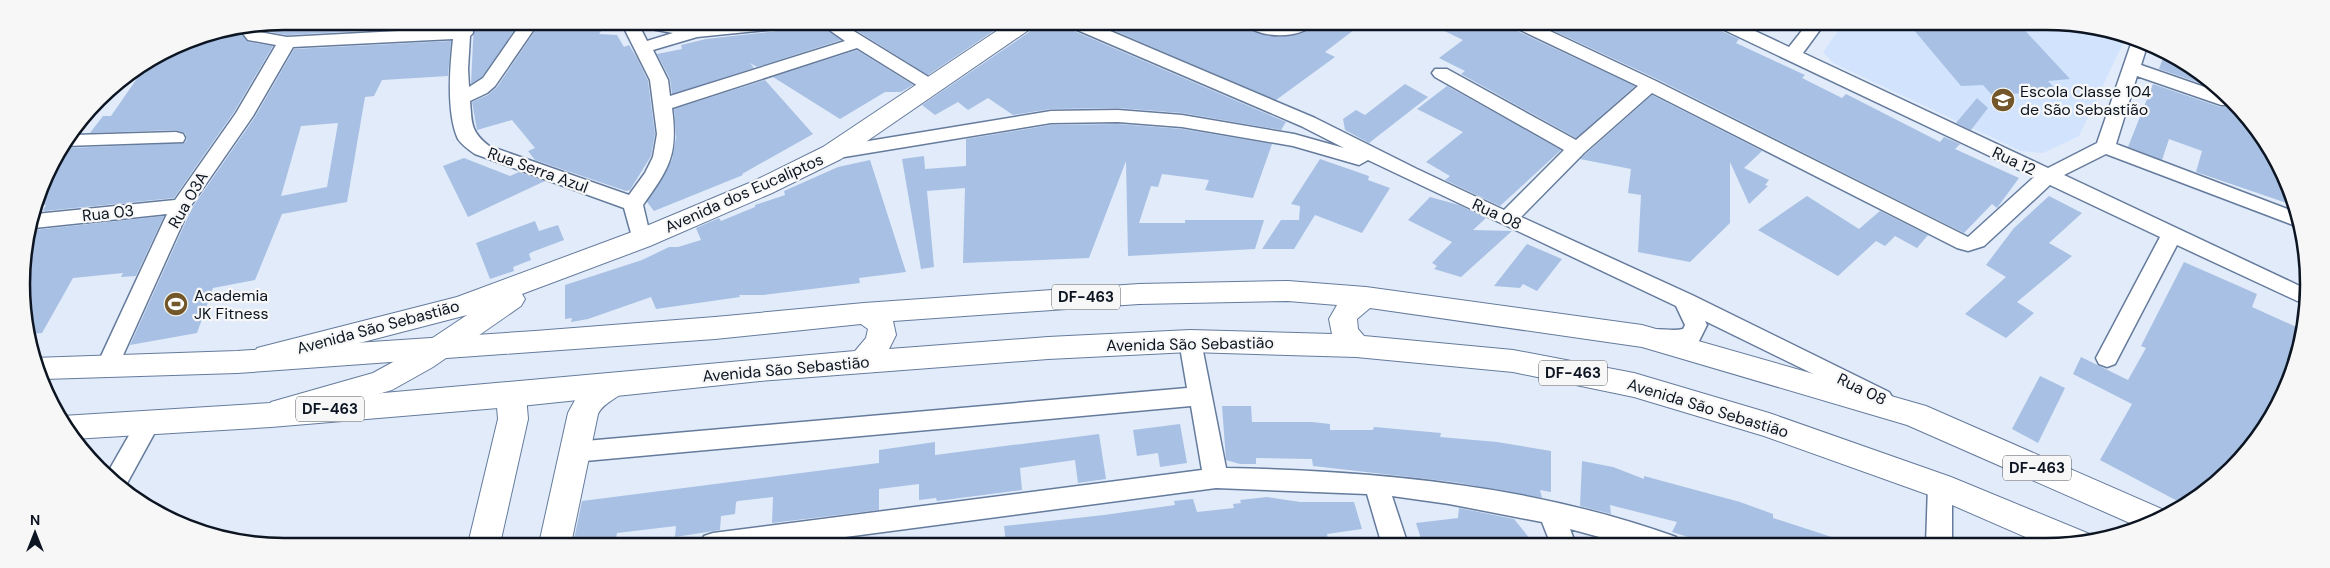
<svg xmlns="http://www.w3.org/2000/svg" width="2330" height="568" viewBox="0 0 2330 568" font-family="'DM Sans',sans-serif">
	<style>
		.built { fill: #d1e3fd }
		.building { fill: #a8c0e3; fill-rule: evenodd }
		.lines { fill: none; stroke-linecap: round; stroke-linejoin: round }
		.street-casing { stroke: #657b9c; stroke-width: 3 }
		.secondary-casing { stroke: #657b9c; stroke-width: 2 }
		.primary-casing { stroke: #657b9c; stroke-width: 2 }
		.street { fill: #fff; fill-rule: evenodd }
		.secondary { fill: #fff; fill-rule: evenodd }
		.primary { fill: #fff; fill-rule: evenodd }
		.labels { text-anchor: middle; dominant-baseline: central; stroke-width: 4.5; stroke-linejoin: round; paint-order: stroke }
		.shield { fill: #f7f7f7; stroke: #525961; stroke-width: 1 }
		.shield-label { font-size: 15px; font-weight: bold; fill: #0c1521 }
		.poi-label { font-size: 16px; fill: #0c1521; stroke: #f7f7f7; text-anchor: start }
		.street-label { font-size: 16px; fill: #0c1521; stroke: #f7f7f7 }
		.rim { fill: none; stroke: #0c1521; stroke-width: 2.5 }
	</style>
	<rect width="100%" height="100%" fill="#e1ebfa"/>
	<polygon class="built" points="1844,23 2081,24 2125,39 2079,136 2043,153 2021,151 1833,63 1823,52"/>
	<g class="building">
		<polygon points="284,21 452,21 452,26 287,35 260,30 259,26"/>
		<polygon points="474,21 520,22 482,77 471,84"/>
		<polygon points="541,22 608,22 599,34 617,35 624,47 629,45 637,58 648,81 655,134 651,156 630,190 626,191 535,160 528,151 535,148 512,120 477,130 472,102 488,95 497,87"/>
		<polygon points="808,22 816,22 841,40 757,67 750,63 754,68 672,94 670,79 657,54 682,49 681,45 706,39 803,28"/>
		<polygon points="843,22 1002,22 1004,24 928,75"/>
		<polygon points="1044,22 1064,22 1067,28 1286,122 1281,130 1182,113 1118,108 1051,109 1013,115 988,98 968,110 958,102 935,115 922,105"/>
		<polygon points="1094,22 1242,22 1257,33 1279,37 1300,34 1309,30 1316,23 1363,23 1325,52 1335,57 1276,100"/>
		<polygon points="1428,23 1509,23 1513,29 1635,86 1576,138 1461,74 1465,71 1439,58 1463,40"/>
		<polygon points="1537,23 1713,23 1717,29 1739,39 1736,43 1805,75 1802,78 1842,98 1846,94 1940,142 1944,137 1960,144 1955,149 2019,178 1997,208 1992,204 1964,233 1657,79"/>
		<polygon points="1908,23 2018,23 2070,79 2048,81 2057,91 1992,95 1983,85 1961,86"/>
		<polygon points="238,30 248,42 273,46 234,112 174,198 45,211 43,210 46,205 38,205 47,174 69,148 185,143 187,139 185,133 176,130 90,133 103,116 111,116 147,64 184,41"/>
		<path d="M451,41L448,76L382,80L374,96L365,97L347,202L282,214L255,280L213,288L197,333L130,345L192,208L255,117L294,49ZM338,123L327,187L281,196L301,126Z"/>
		<polygon points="857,50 913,85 901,92 885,92 840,119 773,77"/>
		<polygon points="2165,52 2178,57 2214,88 2159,69"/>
		<polygon points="765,80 813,134 742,174 743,175 654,211 647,202 672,160 676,138 674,109"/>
		<polygon points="1405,84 1428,97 1369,143 1345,130 1343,119 1356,110 1365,115"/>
		<polygon points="2153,84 2220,107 2234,106 2255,124 2295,206 2196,172 2202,151 2169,139 2162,160 2128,147"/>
		<polygon points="1447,86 1561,150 1500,206 1445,180 1450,176 1426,162 1463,132 1417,109"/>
		<polygon points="1652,95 1762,151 1744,168 1769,180 1765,185 1768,186 1749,204 1730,162 1730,223 1690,262 1638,252 1641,195 1628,193 1631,169 1580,159"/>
		<polygon points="1977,98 1988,108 1971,130 1956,123"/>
		<polygon points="1118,124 1182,129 1272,144 1253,198 1205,190 1209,180 1162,174 1158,187 1151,186 1139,223 1185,223 1185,220 1264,220 1255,249 1128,256 1126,161 1089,258 963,263 965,188 927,191 934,267 921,269 902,159 924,156 925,169 966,166 966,139 1051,125"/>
		<polygon points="464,158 510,176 519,172 545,181 468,217 443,166"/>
		<polygon points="1320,159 1369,176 1368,180 1390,188 1362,233 1315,215 1294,249 1262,249 1281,220 1299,220 1300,206 1291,204"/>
		<polygon points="870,160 906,272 859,278 860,283 763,295 739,295 740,297 656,309 651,297 588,319 571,322 572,318 565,319 565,285 642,260 669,247 678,247 701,240 696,228 719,218 721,221 755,207 755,205 785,195 784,191 838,167"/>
		<polygon points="1807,196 1859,229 1880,211 1928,235 1917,248 1895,236 1885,246 1876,241 1838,276 1758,230"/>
		<polygon points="2049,196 2082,213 2049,243 2072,256 2017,302 2034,313 2006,338 1965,314 2006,277 1986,265 2014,228"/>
		<polygon points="1430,197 1459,205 1486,218 1473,230 1512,231 1461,277 1434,269 1437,266 1432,263 1452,242 1408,220"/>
		<polygon points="164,216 136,276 121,277 123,273 73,278 42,333 28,334 22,267 32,228 34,230"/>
		<polygon points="535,221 539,231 558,225 564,240 532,252 529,254 531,260 513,267 514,271 490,279 476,243"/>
		<polygon points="1527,244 1562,259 1537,291 1523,284 1520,288 1494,286"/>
		<polygon points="2184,262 2257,294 2252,307 2303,330 2282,400 2232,469 2183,504 2100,460 2132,404 2073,374 2081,357 2128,380 2146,348 2141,346"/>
		<polygon points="2040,376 2065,388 2038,443 2012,429"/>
		<polygon points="1222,406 1251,406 1252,422 1312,422 1330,424 1330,430 1373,430 1374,427 1441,433 1440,437 1497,442 1551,451 1551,492 1540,490 1542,498 1454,482 1313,466 1312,459 1256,458 1256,464 1240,464 1226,460"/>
		<polygon points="1180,424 1187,463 1160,467 1158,453 1137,456 1133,430"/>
		<polygon points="1099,434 1106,479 1078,483 1075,460 1047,464 1020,468 1022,490 937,501 936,498 919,500 919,484 879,489 879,510 772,523 773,497 738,501 736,502 735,514 721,516 720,530 675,537 676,526 617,533 615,544 573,544 582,501 879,463 879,450 935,442 935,455"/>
		<polygon points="1582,461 1613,467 1644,479 1644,476 1740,502 1773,514 1773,518 1844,541 1843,545 1714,545 1672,532 1677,522 1610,505 1611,514 1580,506"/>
		<polygon points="1267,497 1300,502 1354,502 1362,529 1327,534 1329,544 1006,544 1004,526 1104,515 1175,505 1174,501 1193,499 1197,512 1234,508 1233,504 1241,503 1240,500"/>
		<polygon points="1459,508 1514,519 1535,545 1423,545 1416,523 1458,518"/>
	</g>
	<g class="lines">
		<g class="street-casing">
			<g id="street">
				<path d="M454,21H472L473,33L470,36L468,69L469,87L483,78L522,22H539L495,86L487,93L470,101C472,123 470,131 489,146L629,195L645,173L653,157L657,134L650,80L621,22H668L697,27L747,22H806L803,26L797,27L697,37L653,50L668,80L670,96L845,41L818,22H839L935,81L938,85L935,89H923L857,48L672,108C678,155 670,167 643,205L651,239L648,244L641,246L634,244L624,208L475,154C469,150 462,145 458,139C446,113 450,66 453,39L293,47L253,116L190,207L115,373L107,376L99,373L96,367L167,214L34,228L36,214L175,200L236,113L276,45L248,40L240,30L257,27L259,32L287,37L454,28ZM640,27L673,33L647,41Z"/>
				<path d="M1066,22H1089L1315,118L1417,169L1504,210L1564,150L1435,77L1432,73L1435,69H1447L1576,140L1638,86L1514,27L1511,23H1533L1656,81L1968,237L2034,177L1718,27L1715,23H1738L1789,47L1808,23H1825L1803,53L2048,168L2097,143L2132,41L2147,46L2141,65L2216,91L2233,105H2221L2137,76L2116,144L2298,213L2301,228L2106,154L2064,175L2304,288L2306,305L2177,245L2115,364L2107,367L2099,364L2096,358L2160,237L2050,185L1984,246L1968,251L1957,248L1652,93L1584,153L1521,217L1692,295L1889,392L1893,398L1889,404L1881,407L1705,321L1707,325L1699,341L1675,347L1647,343L1644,337L1647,331C1659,327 1671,332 1683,329L1685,325L1676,306L1368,160L1359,165L1293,146L1182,127L1118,122L1051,123L832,159L825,157L822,153L825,149L832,147L1051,111L1118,110L1182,115L1294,134L1344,148L1301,126L1068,26Z"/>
				<path d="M1244,22L1285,25L1293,23H1314C1302,40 1255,39 1244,22Z"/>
				<polygon points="176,132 183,134 185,138 183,142 65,146 74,135"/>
				<path d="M1190,333L1198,335L1201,341L1226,468C1378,471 1532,485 1676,537L1679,545H1629L1570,529L1576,545H1551L1542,522L1449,504L1392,496L1408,545H1382L1367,494L1216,488L792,544H700L704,536L713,533L1202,470L1191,406L574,462L566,459L562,452L566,445L574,442L1187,388L1179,341L1182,335Z"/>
				<polygon points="148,414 156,416 160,423 125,487 108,472 140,416"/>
				<polygon points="1940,476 1949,479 1952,486 1952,545 1926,545 1928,486 1931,479"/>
			</g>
		</g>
		<g class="secondary-casing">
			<g id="secondary">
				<polygon points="1010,22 1036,22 1033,27 841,159 772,193 650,246 522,294 525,299 521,306 433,367 392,390 282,422 271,418 267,410 271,402 373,373 413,351 467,315 267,367 257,364 253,356 257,348 457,297 632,232 754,181 823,147"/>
				<path d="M613,373L623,377L628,385C621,399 605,400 598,414L571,544H539L568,413L581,389Z"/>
				<polygon points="511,383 522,387 526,395 528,419 500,544 468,544 498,419 496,395 500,387"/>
			</g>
		</g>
		<g class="primary-casing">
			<path id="primary" d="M1288,281L1366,287L1642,325L1926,406L2171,513L2162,520L2139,527L1907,425L1642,347L1370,308L1357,319L1358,329L1364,336L1513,350L1634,373L1769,413L1951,477L2092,535L2094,540L2080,545H2044L1929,495L1764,436L1634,397L1513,372L1356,357L1190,352L1048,359L760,381L511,407L271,427L73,439L62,416L271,403L855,351L866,338L868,329L861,324L715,339L237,373L44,379L33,358L237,351L535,331L715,317L864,303L1139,284ZM1288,301L1337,305L1329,319L1332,334L1190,330L1048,337L889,349L896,335L893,321L1139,304Z"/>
		</g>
		<use href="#street" class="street"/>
		<use href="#secondary" class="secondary"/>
		<use href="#primary" class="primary"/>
	</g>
	<defs>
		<g id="school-disc" transform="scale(1.25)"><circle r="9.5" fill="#73572a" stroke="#f7f7f7"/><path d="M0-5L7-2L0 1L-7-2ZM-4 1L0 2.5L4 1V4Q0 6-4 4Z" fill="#fff"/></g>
		<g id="stadium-disc" transform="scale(1.25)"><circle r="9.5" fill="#73572a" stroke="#f7f7f7"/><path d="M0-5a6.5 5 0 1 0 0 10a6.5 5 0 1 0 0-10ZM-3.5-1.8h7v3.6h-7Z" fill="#fff"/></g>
	</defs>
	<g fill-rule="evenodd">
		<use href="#school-disc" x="2003" y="100"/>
		<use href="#stadium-disc" x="176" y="304"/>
	</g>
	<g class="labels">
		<g class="shield">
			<rect x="1052" y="284.5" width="68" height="25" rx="4"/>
			<rect x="1539" y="360.5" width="68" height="25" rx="4"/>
			<rect x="296" y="396.5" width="68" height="25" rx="4"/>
			<rect x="2003" y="455.5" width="68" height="25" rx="4"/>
		</g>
		<g class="shield-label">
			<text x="1086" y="297">DF-463</text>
			<text x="1573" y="373">DF-463</text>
			<text x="330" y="409">DF-463</text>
			<text x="2037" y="468">DF-463</text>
		</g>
		<g class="poi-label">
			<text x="2020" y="91">Escola Classe 104<tspan x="2020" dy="18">de São Sebastião</tspan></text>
			<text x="194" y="295">Academia<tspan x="194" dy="18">JK Fitness</tspan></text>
		</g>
		<g class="street-label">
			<text transform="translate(2014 161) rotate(25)">Rua 12</text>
			<text transform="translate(538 170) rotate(20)">Rua Serra Azul</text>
			<text transform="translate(744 193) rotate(-24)">Avenida dos Eucaliptos</text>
			<text transform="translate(188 200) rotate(-60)">Rua 03A</text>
			<text transform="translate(108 213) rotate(-6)">Rua 03</text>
			<text transform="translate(1497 214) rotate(25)">Rua 08</text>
			<text transform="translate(378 327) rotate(-15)">Avenida São Sebastião</text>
			<text transform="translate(1190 344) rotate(-1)">Avenida São Sebastião</text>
			<text transform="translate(786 369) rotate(-5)">Avenida São Sebastião</text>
			<text transform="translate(1862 389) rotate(26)">Rua 08</text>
			<text transform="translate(1708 408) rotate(17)">Avenida São Sebastião</text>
		</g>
	</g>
	<path d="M0 0H2330V568H0ZM284 30H2046A254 254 0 0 1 2300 284V284A254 254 0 0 1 2046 538H284A254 254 0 0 1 30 284V284A254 254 0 0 1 284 30Z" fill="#f7f7f7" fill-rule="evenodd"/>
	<path class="rim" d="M284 30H2046A254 254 0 0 1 2300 284V284A254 254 0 0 1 2046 538H284A254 254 0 0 1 30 284V284A254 254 0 0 1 284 30Z"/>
	<g transform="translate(35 533)" stroke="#f7f7f7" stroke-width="4" paint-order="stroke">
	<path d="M0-4L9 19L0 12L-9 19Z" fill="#0c1521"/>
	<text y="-8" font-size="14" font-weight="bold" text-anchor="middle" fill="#0c1521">N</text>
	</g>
</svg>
